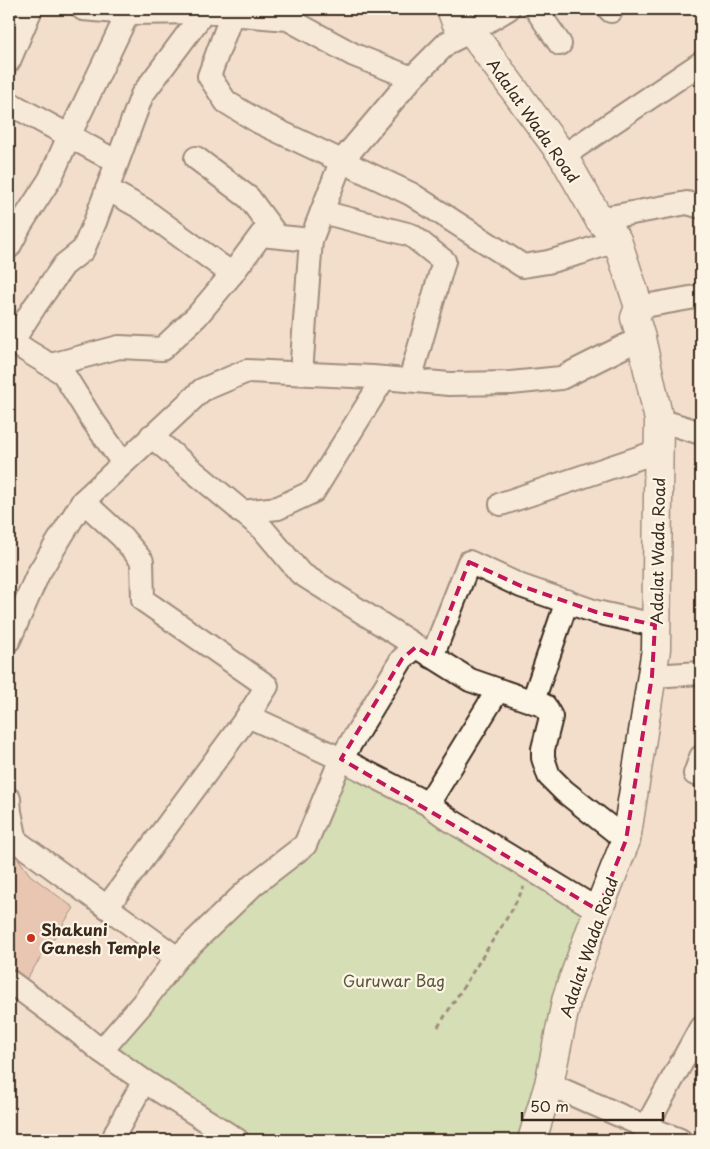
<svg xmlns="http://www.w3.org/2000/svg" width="710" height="1149" viewBox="0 0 710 1149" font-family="'Playpen Sans',sans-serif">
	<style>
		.green { fill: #b3dd9a; stroke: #77845c }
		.building { fill: #dda892; stroke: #3b2a1e }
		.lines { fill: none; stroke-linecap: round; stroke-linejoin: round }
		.minor-casing { stroke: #3b2a1e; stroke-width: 26 }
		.secondary-casing { stroke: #3b2a1e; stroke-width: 31 }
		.path { stroke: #3b2a1e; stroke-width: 3; stroke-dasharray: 5 4; stroke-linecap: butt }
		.minor { stroke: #fcf5e5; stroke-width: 22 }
		.secondary { stroke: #fcf5e5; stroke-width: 28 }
		.marked { fill: none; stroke: #c2185b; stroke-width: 4; stroke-dasharray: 10 6; stroke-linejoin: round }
		.poi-dot { fill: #c8321e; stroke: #fcf5e5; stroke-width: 2 }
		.labels { text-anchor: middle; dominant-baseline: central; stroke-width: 4.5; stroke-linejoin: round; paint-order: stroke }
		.street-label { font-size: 16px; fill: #3b2a1e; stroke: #fcf5e5 }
		.poi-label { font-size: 16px; font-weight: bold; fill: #3b2a1e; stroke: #fcf5e5; text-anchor: start }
		.park-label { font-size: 16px; fill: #59573d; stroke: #fcf5e5 }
	</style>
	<rect width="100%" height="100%" fill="#f3decc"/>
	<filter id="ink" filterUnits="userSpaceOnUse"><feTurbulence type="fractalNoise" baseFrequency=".02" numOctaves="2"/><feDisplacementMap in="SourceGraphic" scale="10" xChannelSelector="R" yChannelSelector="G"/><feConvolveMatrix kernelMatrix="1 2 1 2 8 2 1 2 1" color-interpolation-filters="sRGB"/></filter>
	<g filter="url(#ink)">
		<polygon class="green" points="339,765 423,810 596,916 532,1140 233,1140 104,1050 177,958 305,845"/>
		<polygon class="building" points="9,846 30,875 74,908 25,981 9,969"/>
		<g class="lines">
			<g class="minor-casing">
				<g id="minor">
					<polyline points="83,9 128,13 204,12 288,19 354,55 412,78 447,43 471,31 508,9"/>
					<polyline points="536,9 560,44"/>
					<polyline points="609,9 611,11"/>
					<polyline points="232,14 209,76 226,102 259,122 411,194 523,266 548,262 580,253 617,240"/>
					<polyline points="9,61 31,9"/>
					<polyline points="9,103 117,162"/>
					<polyline points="563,156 701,63"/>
					<polyline points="196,158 249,198 277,236"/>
					<polyline points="107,189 143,209 232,274"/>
					<polyline points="322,212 411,235 444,261 410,380"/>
					<polyline points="599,219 687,203 701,207"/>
					<polyline points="9,247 21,224 50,179 69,136 128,13"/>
					<polyline points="639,307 701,296"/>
					<polyline points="9,339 27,351 63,373 91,418 123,463"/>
					<polyline points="12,342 35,306 64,265 83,250 95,222 142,95 204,12"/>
					<polyline points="51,365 119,347 162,349 197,316 232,274 261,235 311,240"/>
					<polyline points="301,373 311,240 341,162 412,78"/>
					<polyline points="659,420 701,433"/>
					<polyline points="151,436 263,529 300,573 470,680 545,706 551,717 543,749 543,758 549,776 564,791 626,840"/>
					<polyline points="83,501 122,537 142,561 143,600 267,686 248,716 107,907"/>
					<polyline points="501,504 659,451"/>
					<polyline points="241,512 278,508 314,491 384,378"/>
					<polyline points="9,640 38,574 83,501 202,390 247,371 373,377 449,384 511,383 561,378 641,338"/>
					<polyline points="432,657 469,562 521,586 596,612 655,625"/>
					<polyline points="652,676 701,673"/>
					<polyline points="533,701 567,601"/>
					<polyline points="248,716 341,759 428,804 450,820 598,910"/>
					<polyline points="695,774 701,757"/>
					<polyline points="9,799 10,812 16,841 177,958"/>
					<polyline points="428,804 498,690"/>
					<polyline points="9,981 78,1032 101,1051 144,1081 237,1140"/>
					<polyline points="101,1051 142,1004 177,958 253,885 305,845 341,759 402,659 416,647"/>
					<polyline points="549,1084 646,1127 680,1140"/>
					<polyline points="646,1127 700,1029"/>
					<polyline points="113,1140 117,1130 144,1081"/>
				</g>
			</g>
			<g class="secondary-casing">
				<polyline id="secondary" points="451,9 456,22 471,31 563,156 599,219 617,240 639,307 635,318 641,338 659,420 656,649 626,840 596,916 567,997 549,1084 532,1140"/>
			</g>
			<polyline class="path" points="438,1027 510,913 524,887"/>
			<use href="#minor" class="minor"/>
			<use href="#secondary" class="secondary"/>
		</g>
	</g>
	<path d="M0 0H710V1149H0ZM469,562L521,586L596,612L655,625L652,676L626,840L598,910L341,759L402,659L416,647L432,657Z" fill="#f3decc" fill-opacity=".55" fill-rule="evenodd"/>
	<path class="marked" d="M469,562L521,586L596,612L655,625L652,676L626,840L598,910L341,759L402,659L416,647L432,657Z"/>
	<circle class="poi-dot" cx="31" cy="938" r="5"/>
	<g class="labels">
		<g class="street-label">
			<text transform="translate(534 120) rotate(55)">Adalat Wada Road</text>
			<text transform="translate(657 551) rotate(-89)">Adalat Wada Road</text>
			<text transform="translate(588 947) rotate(-71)">Adalat Wada Road</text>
		</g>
		<g class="poi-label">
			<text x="41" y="929">Shakuni<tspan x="41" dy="18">Ganesh Temple</tspan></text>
		</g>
		<g class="park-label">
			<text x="394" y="980">Guruwar Bag</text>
		</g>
	</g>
	<rect width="710" height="1149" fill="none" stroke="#fcf5e5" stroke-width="30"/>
	<rect x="15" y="15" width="680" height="1119" fill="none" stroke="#3b2a1e" stroke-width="2" filter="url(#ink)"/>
	<path d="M522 1112v8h141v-8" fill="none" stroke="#3b2a1e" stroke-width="2.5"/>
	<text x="530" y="1112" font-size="15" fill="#3b2a1e" stroke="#fcf5e5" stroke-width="4" paint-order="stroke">50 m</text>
</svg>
